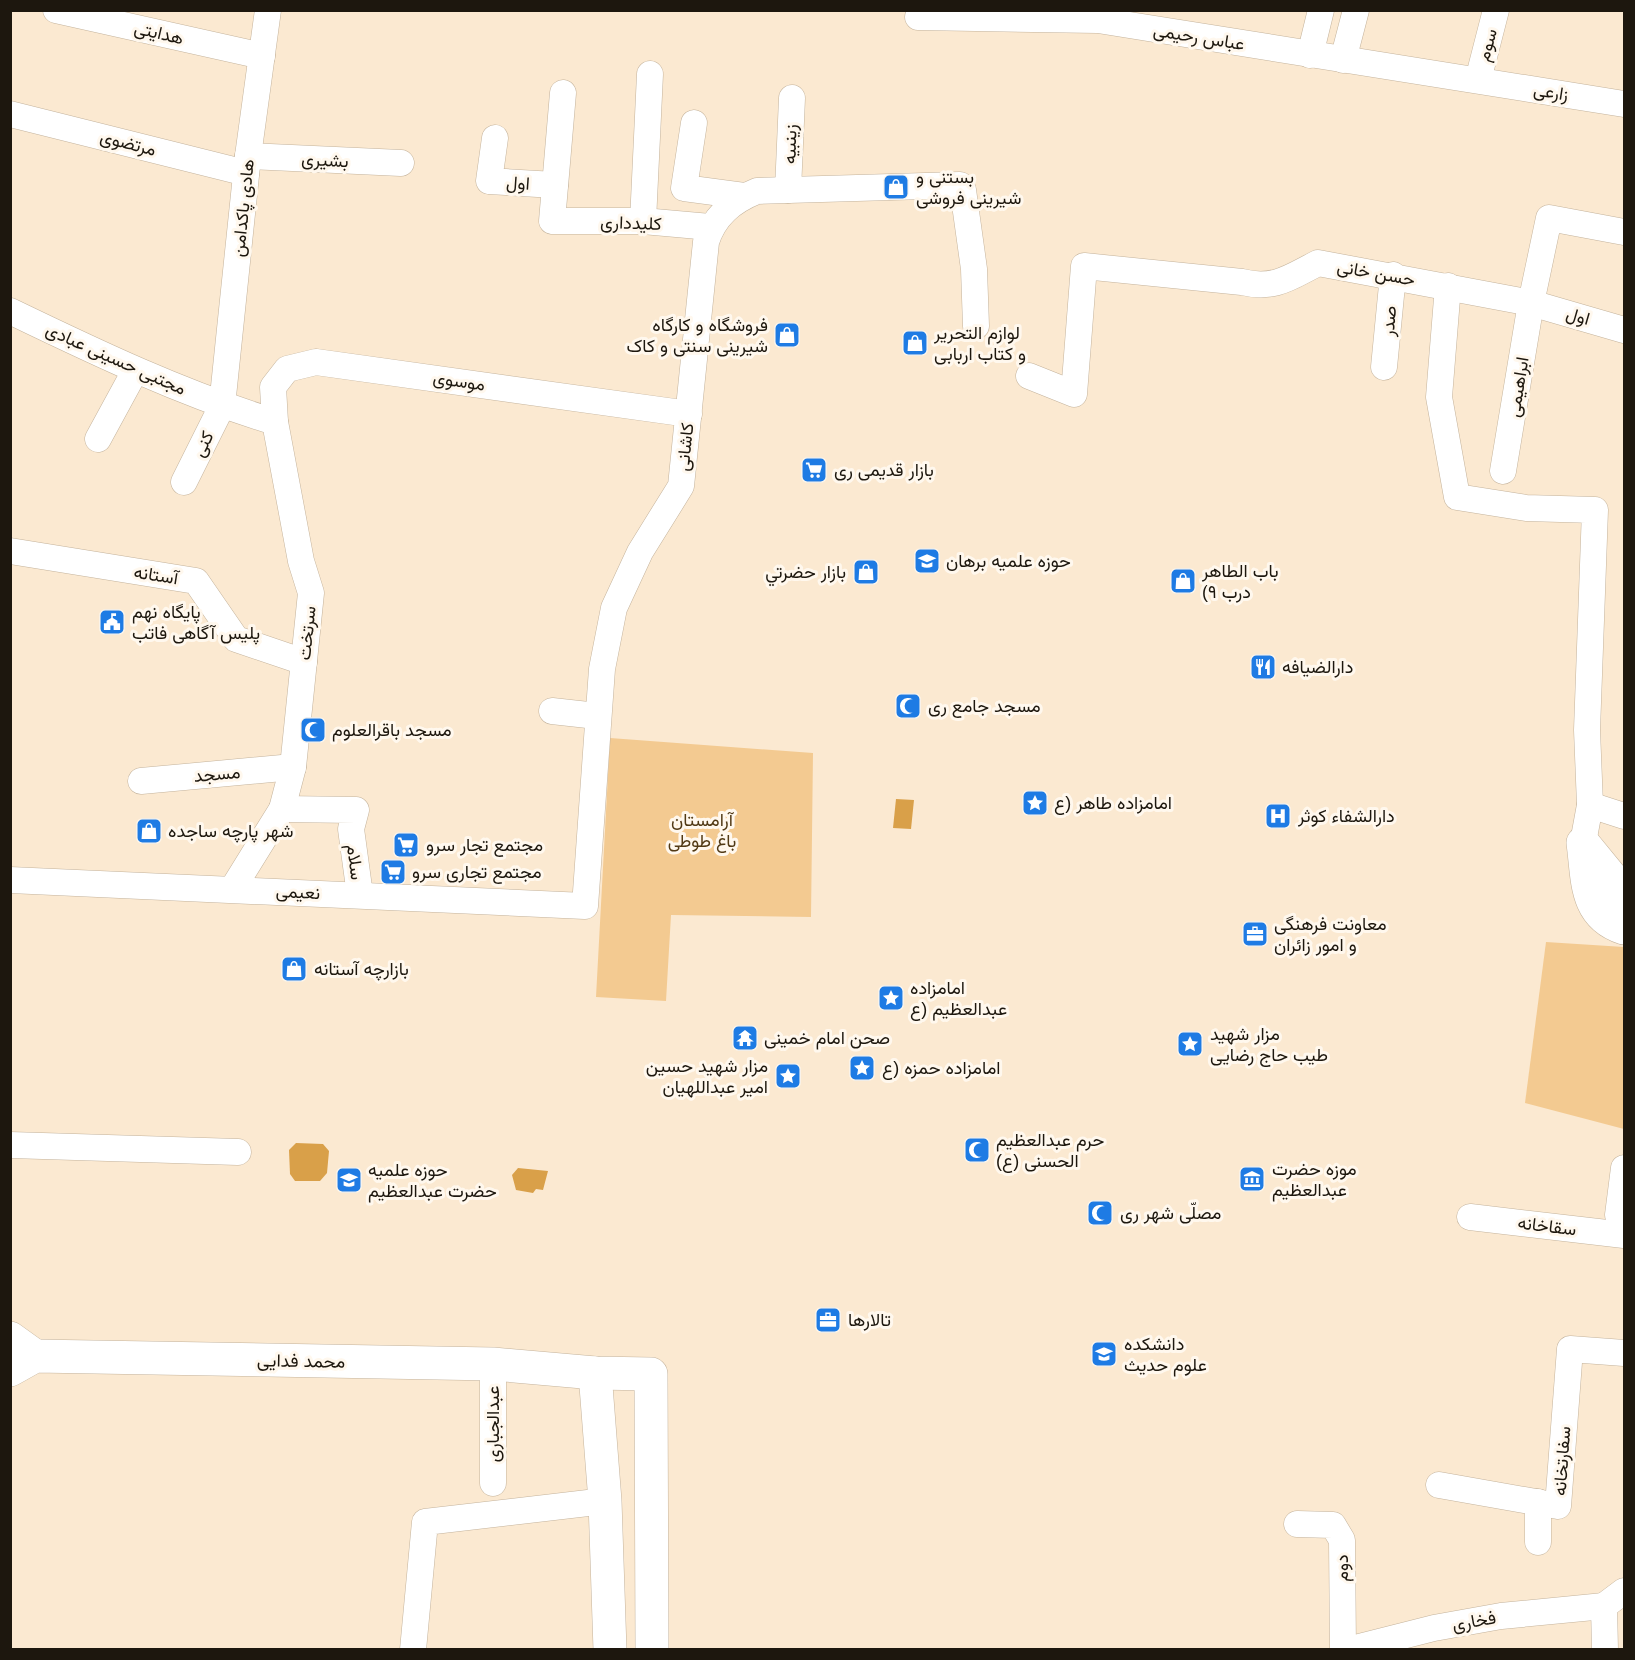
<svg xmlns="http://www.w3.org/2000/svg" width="1635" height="1660" viewBox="0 0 1635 1660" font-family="Arial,Vazirmatn,sans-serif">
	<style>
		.green { fill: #f3ca91 }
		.water { fill: #d9a049 }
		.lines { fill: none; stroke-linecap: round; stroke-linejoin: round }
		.street-casing { stroke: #c4b39c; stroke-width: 27 }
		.secondary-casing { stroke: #c4b39c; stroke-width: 34 }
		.street { stroke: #fff; stroke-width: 26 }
		.secondary { stroke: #fff; stroke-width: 33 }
		.labels { text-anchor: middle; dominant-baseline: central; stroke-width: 6; stroke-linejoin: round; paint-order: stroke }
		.street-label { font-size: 18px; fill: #1d170e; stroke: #fff8ee }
		.poi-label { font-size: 18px; fill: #1d170e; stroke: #fff8ee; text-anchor: start }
		.park-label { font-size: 18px; fill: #523a15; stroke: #fff8ee }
	</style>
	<rect width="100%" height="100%" fill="#fbe9d1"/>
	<g class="green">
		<polygon points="610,738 813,753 811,917 671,915 666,1001 596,997"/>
		<polygon points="1546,942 1624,947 1624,1129 1525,1103"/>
	</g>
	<g class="water">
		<polygon points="896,799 914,800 911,829 893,828"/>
		<polygon points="296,1143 323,1144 329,1151 327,1173 320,1181 295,1181 290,1174 289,1150"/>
		<polygon points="518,1168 548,1171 543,1190 536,1189 533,1193 516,1190 512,1175"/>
	</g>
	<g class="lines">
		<g class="street-casing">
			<g id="street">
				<polyline points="56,10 262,56"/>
				<polyline points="918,17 1098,20 1624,104"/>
				<polyline points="1310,55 1321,10"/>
				<polyline points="1343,60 1356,10"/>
				<polyline points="1478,80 1496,10"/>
				<polyline points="563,93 552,221 643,221 710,227"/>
				<polyline points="10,114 246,173"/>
				<polyline points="694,123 684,188 744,196"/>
				<polyline points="495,138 489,181 555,185"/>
				<polyline points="248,156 401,163"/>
				<polyline points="788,190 792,98"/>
				<polyline points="643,221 650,74"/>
				<polyline points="1448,286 1439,397 1457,497 1526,508 1595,510 1587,730 1590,805 1583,843"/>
				<path d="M10,311C97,353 183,394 275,422L301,561L311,593L293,767L282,809L233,888"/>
				<polyline points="1384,367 1393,275"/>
				<path d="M1029,376L1074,394L1084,266L1242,282C1275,290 1290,277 1318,263L1531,303L1624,330"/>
				<polyline points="275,422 273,387 287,369 316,362 689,414"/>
				<polyline points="98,439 135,371"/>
				<polyline points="1503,471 1531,303 1549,218 1624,232"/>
				<polyline points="184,482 222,406 248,156 268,10"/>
				<polyline points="10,551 196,581 236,639 304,662"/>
				<polyline points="552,711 597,716"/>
				<polyline points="141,781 293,767"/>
				<polyline points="1590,805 1624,816"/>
				<polyline points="282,809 356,810 351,829 360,895"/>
				<path d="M10,880L585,906L602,669L614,608L640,552L681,486L706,242C714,216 732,201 757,191L960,185L963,190L974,269L976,326"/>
				<polyline points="10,1145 238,1152"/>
				<polyline points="1624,1168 1618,1215 1624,1227"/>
				<polyline points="1470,1217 1624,1235"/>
				<polyline points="493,1364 493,1483"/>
				<polyline points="1439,1485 1558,1506 1570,1349 1624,1353"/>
				<polyline points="1297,1524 1333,1525 1342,1540 1343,1650"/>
				<polyline points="1538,1542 1538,1502"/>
				<polyline points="1604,1606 1605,1650"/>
				<polyline points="1604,1606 1624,1591"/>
				<polyline points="413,1650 425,1522 605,1501"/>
				<polyline points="1347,1650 1434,1628 1501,1616 1604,1606"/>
			</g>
		</g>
		<g class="secondary-casing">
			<g id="secondary">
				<path d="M1624,893L1583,843C1588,879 1584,915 1624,928"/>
				<polyline points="10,1338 35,1356"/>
				<polyline points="10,1370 35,1356 493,1364 595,1373 651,1374 652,1650"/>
				<polyline points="595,1373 605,1501 610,1650"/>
			</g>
		</g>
		<use href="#street" class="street"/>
		<use href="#secondary" class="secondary"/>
	</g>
	<defs>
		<g id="shop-square" transform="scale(1.35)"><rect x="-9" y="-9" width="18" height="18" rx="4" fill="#1e7be4" stroke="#fff8ee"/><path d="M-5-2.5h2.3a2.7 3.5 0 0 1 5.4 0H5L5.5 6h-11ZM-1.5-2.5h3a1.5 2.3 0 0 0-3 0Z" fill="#fff"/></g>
		<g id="supermarket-square" transform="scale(1.35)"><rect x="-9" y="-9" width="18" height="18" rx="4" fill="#1e7be4" stroke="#fff8ee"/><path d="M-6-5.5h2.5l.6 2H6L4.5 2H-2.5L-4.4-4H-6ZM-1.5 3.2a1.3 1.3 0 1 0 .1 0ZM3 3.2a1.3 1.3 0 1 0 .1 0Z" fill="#fff"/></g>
		<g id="school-square" transform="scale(1.35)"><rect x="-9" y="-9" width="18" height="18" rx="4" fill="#1e7be4" stroke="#fff8ee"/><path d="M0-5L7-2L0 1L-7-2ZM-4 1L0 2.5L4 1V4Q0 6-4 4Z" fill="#fff"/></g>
		<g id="civic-square" transform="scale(1.35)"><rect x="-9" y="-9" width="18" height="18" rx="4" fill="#1e7be4" stroke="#fff8ee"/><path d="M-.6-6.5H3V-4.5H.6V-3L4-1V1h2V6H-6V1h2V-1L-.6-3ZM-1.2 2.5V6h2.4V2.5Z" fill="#fff"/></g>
		<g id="restaurant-square" transform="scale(1.35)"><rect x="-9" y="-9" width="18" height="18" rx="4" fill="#1e7be4" stroke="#fff8ee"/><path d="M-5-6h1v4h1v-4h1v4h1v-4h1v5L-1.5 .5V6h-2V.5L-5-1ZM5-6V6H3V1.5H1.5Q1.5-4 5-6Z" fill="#fff"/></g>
		<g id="mosque-square" transform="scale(1.35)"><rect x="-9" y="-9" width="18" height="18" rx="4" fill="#1e7be4" stroke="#fff8ee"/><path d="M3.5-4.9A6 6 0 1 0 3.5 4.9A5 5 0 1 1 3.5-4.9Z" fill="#fff"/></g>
		<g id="sight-square" transform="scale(1.35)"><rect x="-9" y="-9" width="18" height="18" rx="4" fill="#1e7be4" stroke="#fff8ee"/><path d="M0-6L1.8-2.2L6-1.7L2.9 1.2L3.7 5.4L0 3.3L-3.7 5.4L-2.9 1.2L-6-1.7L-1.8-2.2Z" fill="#fff"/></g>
		<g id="hospital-square" transform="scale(1.35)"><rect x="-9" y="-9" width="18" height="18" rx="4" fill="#1e7be4" stroke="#fff8ee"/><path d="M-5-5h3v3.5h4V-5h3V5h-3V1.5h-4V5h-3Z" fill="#fff"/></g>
		<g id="office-square" transform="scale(1.35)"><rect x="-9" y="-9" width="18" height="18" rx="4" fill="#1e7be4" stroke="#fff8ee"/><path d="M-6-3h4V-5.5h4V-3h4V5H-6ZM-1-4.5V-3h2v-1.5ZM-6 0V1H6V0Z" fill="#fff"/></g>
		<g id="temple-square" transform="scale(1.35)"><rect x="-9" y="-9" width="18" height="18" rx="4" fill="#1e7be4" stroke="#fff8ee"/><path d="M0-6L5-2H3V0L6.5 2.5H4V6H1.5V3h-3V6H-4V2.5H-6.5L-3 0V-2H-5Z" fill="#fff"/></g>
		<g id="museum-square" transform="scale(1.35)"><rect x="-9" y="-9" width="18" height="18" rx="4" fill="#1e7be4" stroke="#fff8ee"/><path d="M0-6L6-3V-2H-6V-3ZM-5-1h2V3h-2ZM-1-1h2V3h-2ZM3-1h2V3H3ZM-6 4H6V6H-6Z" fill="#fff"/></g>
		<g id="university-square" transform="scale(1.35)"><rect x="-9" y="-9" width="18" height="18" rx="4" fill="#1e7be4" stroke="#fff8ee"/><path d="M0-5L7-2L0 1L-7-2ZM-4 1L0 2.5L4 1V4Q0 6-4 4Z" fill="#fff"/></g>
	</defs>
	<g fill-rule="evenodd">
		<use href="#shop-square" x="896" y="187"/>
		<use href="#shop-square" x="787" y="335"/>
		<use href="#shop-square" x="915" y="343"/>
		<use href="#supermarket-square" x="814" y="470"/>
		<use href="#school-square" x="927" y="561"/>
		<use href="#shop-square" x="866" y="572"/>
		<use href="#shop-square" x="1183" y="581"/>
		<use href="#civic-square" x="112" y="622"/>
		<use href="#restaurant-square" x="1263" y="667"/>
		<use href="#mosque-square" x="908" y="706"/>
		<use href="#mosque-square" x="313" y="730"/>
		<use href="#sight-square" x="1035" y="803"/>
		<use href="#hospital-square" x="1278" y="816"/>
		<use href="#shop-square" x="149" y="831"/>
		<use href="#supermarket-square" x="406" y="845"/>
		<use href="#supermarket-square" x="393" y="872"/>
		<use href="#office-square" x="1255" y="934"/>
		<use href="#shop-square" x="294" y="969"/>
		<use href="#sight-square" x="891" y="998"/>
		<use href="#temple-square" x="745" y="1038"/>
		<use href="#sight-square" x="1190" y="1044"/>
		<use href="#sight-square" x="862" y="1068"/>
		<use href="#sight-square" x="788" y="1076"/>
		<use href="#mosque-square" x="977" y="1150"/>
		<use href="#museum-square" x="1252" y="1179"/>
		<use href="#university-square" x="349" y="1180"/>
		<use href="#mosque-square" x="1100" y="1213"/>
		<use href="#office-square" x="828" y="1320"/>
		<use href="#university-square" x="1104" y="1354"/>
	</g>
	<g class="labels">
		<g class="street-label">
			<text transform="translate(159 33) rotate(13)">هدایتی</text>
			<text transform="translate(1199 37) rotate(9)">عباس رحیمی</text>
			<text transform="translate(1487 45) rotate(-75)">سوم</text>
			<text transform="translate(1551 92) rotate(9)">زارعی</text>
			<text transform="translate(128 143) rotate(14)">مرتضوی</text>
			<text transform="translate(790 144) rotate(-88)">زینبیه</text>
			<text transform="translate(325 160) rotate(3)">بشیری</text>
			<text transform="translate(518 183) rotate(4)">اول</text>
			<text transform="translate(243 208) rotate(-84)">هادی پاکدامن</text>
			<text transform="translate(631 223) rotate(2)">کلیدداری</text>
			<text transform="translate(1376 273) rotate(10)">حسن خانی</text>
			<text transform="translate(1578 316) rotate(16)">اول</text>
			<text transform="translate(1389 321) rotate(-85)">صدر</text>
			<text transform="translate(116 359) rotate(24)">مجتبی حسینی عبادی</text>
			<text transform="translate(459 381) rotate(8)">موسوی</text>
			<text transform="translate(1518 387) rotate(-81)">ابراهیمی</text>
			<text transform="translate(203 444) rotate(-63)">کنی</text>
			<text transform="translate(685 447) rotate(-84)">کاشانی</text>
			<text transform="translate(156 575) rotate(9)">آستانه</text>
			<text transform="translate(307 633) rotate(-84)">سرتخت</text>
			<text transform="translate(217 774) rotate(-5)">مسجد</text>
			<text transform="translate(355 862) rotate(83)">سلام</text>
			<text transform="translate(298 892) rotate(3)">نعیمی</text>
			<text transform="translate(1547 1226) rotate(7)">سقاخانه</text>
			<text transform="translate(301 1361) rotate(1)">محمد فدایی</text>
			<text transform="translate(493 1424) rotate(-90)">عبدالجباری</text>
			<text transform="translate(1562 1461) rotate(-86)">سفارتخانه</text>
			<text transform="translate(1342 1568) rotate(-90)">دوم</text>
			<text transform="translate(1474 1621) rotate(-10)">فخاری</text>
		</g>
		<g class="poi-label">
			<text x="916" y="177">بستنی و<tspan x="916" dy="21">شیرینی فروشی</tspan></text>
			<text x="768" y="325" text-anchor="end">فروشگاه و کارگاه<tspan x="768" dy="21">شیرینی سنتی و کاک</tspan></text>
			<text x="934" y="333">لوازم التحریر<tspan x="934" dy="21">و کتاب اربابی</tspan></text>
			<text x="834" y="470">بازار قدیمی ری</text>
			<text x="946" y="561">حوزه علمیه برهان</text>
			<text x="1202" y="571">باب الطاهر<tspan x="1202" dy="21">(درب ۹</tspan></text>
			<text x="846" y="572" text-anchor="end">بازار حضرتي</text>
			<text x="132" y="612">پایگاه نهم<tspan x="132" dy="21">پلیس آگاهی فاتب</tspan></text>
			<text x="1282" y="667">دارالضیافه</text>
			<text x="928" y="706">مسجد جامع ری</text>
			<text x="332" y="730">مسجد باقرالعلوم</text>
			<text x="1054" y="803">امامزاده طاهر (ع</text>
			<text x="1298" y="816">دارالشفاء کوثر</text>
			<text x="168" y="831">شهر پارچه ساجده</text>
			<text x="426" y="845">مجتمع تجار سرو</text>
			<text x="412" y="872">مجتمع تجاری سرو</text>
			<text x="1274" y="924">معاونت فرهنگی<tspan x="1274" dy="21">و امور زائران</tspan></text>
			<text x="314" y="969">بازارچه آستانه</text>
			<text x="910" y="988">امامزاده<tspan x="910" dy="21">عبدالعظیم (ع</tspan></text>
			<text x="1210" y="1034">مزار شهید<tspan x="1210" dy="21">طیب حاج رضایی</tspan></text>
			<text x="764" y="1038">صحن امام خمینی</text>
			<text x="768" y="1066" text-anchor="end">مزار شهید حسین<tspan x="768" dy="21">امیر عبداللهیان</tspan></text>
			<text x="882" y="1068">امامزاده حمزه (ع</text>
			<text x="996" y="1140">حرم عبدالعظیم<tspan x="996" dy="21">الحسنی (ع)</tspan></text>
			<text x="1272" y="1169">موزه حضرت<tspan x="1272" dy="21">عبدالعظیم</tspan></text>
			<text x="368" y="1170">حوزه علمیه<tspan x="368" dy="21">حضرت عبدالعظیم</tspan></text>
			<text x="1120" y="1213">مصلّی شهر ری</text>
			<text x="848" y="1320">تالارها</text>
			<text x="1124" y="1344">دانشکده<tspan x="1124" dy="21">علوم حدیث</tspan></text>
		</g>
		<g class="park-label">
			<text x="702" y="820">آرامستان<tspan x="702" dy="21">باغ طوطی</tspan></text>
		</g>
	</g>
	<rect width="1635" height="1660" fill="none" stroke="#1d170e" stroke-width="24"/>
</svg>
